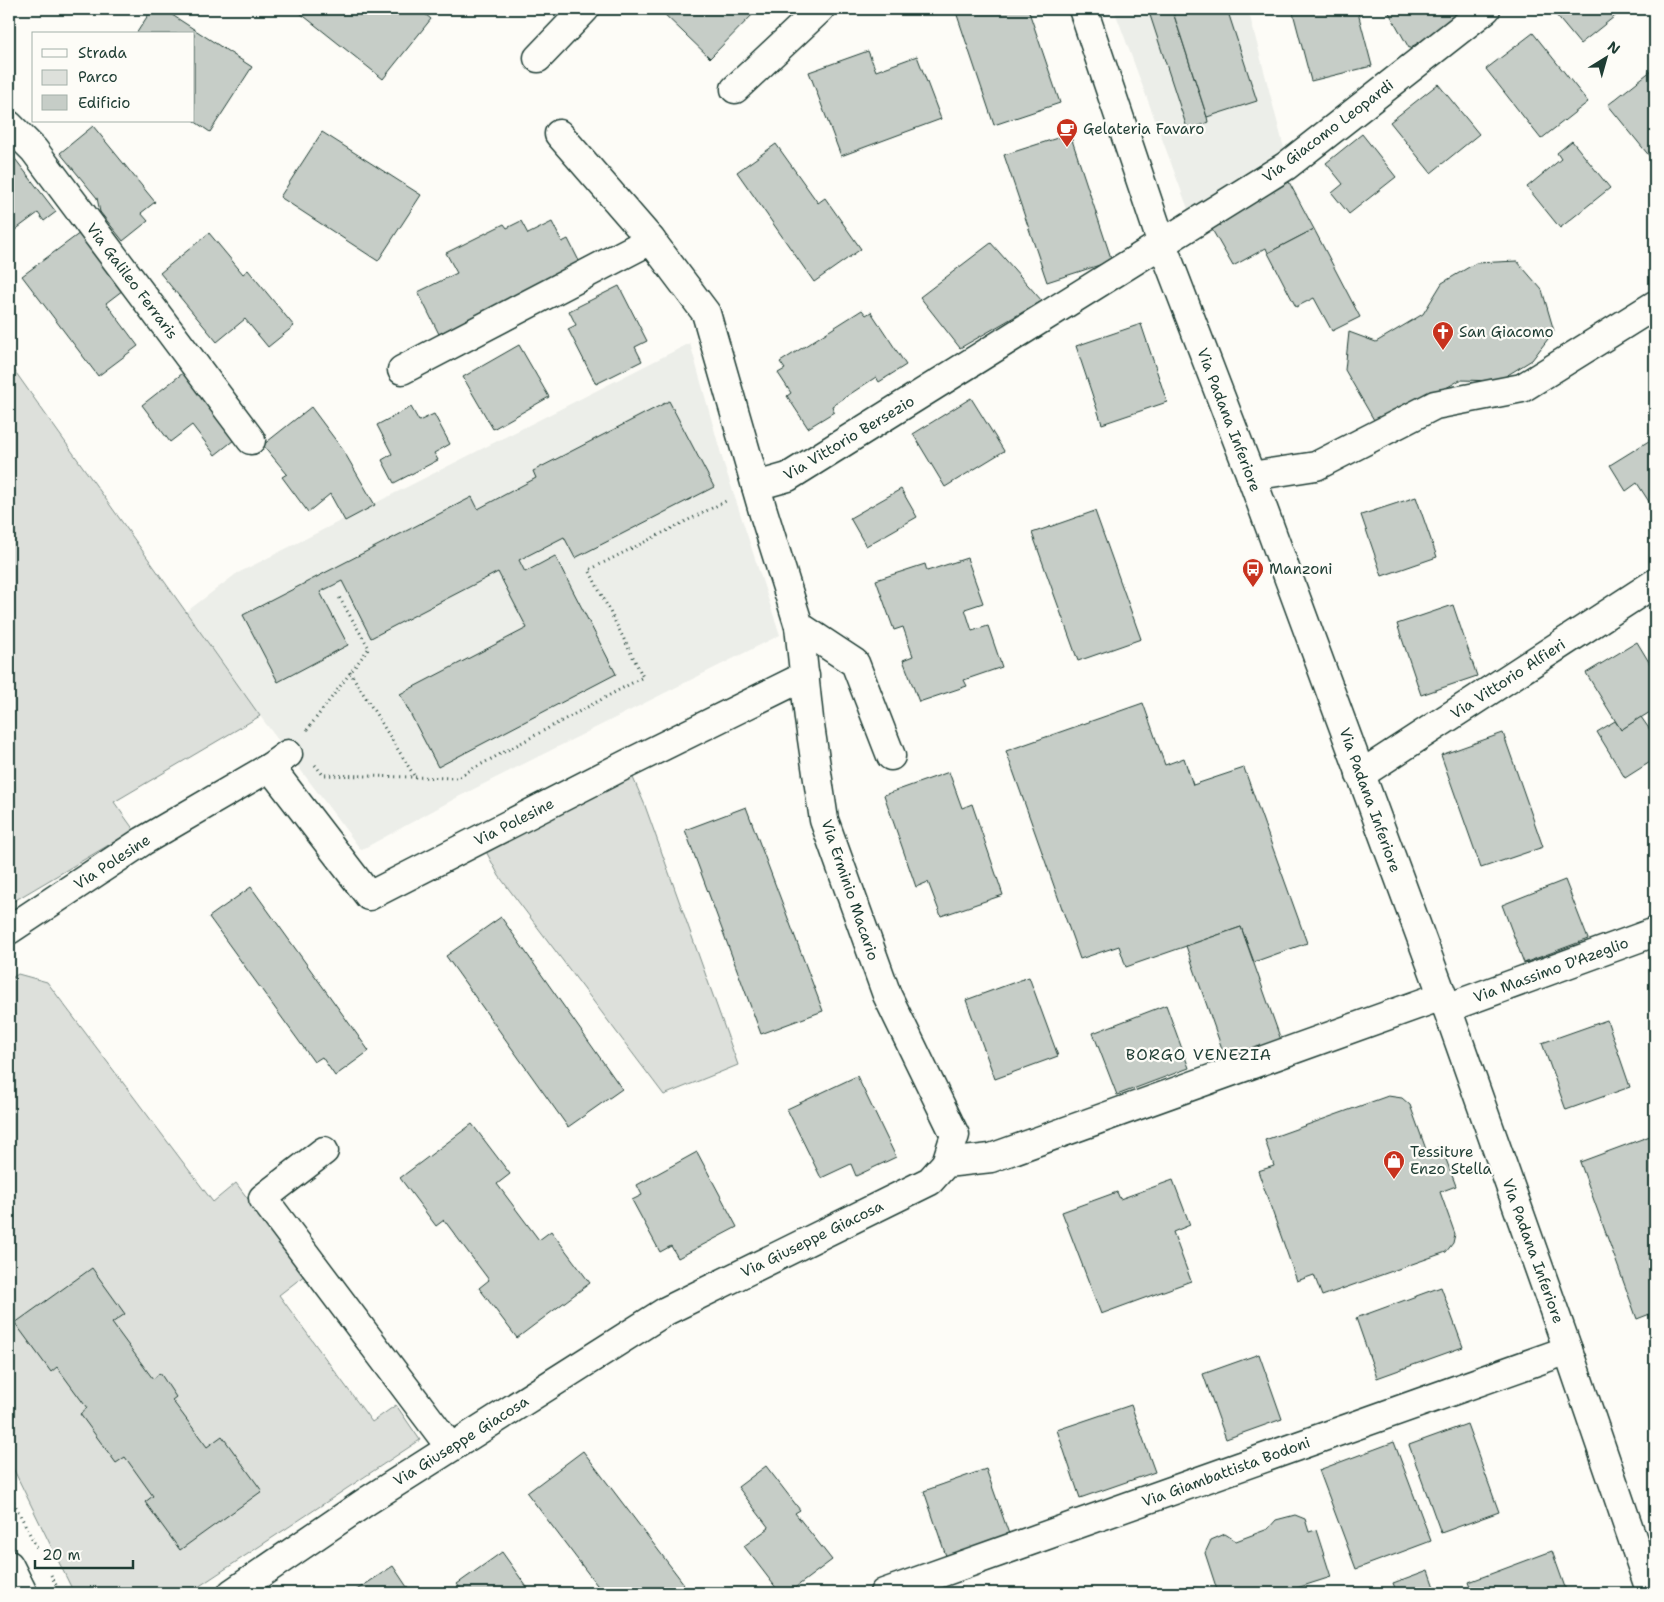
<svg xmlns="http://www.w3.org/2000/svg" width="1664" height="1602" viewBox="0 0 1664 1602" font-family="'Shantell Sans',sans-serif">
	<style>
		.built { fill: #eceee9 }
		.green { fill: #dde0db; stroke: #7e8e88 }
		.building { fill: #c6cdc7; stroke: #1f3d34 }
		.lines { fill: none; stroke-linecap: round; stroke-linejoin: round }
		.minor-casing { stroke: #1f3d34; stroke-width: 31 }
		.major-casing { stroke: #1f3d34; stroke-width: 31 }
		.path { stroke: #1f3d34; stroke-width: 3; stroke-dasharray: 1 4; stroke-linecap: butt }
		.minor { stroke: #fdfcf7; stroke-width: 28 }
		.major { stroke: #fdfcf7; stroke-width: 28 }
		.labels { text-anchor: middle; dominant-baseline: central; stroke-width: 4.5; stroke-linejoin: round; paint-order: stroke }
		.poi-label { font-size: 15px; fill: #1f3d34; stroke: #fdfcf7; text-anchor: start }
		.street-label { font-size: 15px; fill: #1f3d34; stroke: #fdfcf7 }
		.neighbourhood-label { font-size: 16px; letter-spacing: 1px; fill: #1f3d34; stroke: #fdfcf7 }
	</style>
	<rect width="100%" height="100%" fill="#fdfcf7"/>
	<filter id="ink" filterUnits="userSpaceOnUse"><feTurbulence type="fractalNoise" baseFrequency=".02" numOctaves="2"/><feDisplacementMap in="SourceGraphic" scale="10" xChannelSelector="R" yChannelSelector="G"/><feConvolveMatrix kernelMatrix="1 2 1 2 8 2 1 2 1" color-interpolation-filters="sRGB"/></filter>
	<g filter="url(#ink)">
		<g class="built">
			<polygon points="1114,9 1248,9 1284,148 1188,209"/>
			<polygon points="690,343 723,461 780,635 458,797 361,850 260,716 186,612 236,574"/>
		</g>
		<g class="green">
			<polygon points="9,363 260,716 114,802 134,830 9,904"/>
			<polygon points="627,764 644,803 738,1065 664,1095 499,876 480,840"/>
			<polygon points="18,974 47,982 213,1202 236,1183 305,1275 279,1295 372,1422 396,1405 420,1440 189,1593 74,1593 9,1460 9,980"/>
		</g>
		<g class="building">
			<polygon points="152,9 163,9 252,67 210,132 194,121 194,34 136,34"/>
			<polygon points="295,9 419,9 431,19 383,79"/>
			<polygon points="659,9 758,9 710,58"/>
			<polygon points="955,9 1028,9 1060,103 994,125"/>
			<polygon points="1148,9 1172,9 1207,117 1208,122 1188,131"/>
			<polygon points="1172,9 1227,9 1257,101 1207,117"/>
			<polygon points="1292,9 1357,9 1372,66 1311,81"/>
			<polygon points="1387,9 1475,9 1476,11 1409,48"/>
			<polygon points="1551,9 1624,9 1580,44"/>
			<polygon points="1533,33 1588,102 1541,139 1486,69"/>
			<polygon points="868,51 876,71 917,56 941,119 841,156 809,72"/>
			<polygon points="1652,70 1655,75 1655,163 1608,105"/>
			<polygon points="1438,84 1479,134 1431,173 1390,122"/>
			<polygon points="93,126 155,202 141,213 148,221 123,241 100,212 97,198 60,153"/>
			<polygon points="322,132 421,195 378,261 280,197"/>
			<polygon points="1070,134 1112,261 1047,282 1004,155"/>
			<polygon points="1362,134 1396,177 1349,214 1332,193 1343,184 1326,163"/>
			<polygon points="1572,141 1610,188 1560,228 1527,187 1561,159 1557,153"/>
			<polygon points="776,144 818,203 825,198 861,249 814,282 737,172"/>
			<polygon points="9,151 56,212 44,221 38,213 11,233 9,230"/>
			<polygon points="1289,182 1314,229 1268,253 1266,248 1233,266 1210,226"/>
			<polygon points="521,221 528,234 552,222 562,242 568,239 580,263 439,334 418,292 457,273 446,253 504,224 507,228"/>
			<polygon points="1314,229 1360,317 1332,331 1314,298 1296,307 1268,253"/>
			<polygon points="80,233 123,290 106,303 138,346 98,376 22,276"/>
			<polygon points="209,233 243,274 248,270 294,326 268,347 245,319 217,342 160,273"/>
			<polygon points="991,243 1042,301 960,348 920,297"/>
			<polygon points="1517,261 1542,290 1554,331 1532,360 1498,381 1460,380 1378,427 1345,370 1349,332 1376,342 1423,314 1442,283 1476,263"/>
			<polygon points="619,286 647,341 635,347 642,361 596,384 568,329 576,325 569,311"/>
			<polygon points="862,310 866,315 871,312 906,365 879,382 876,377 832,406 834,412 808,428 787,396 791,393 778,373 785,369 780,362"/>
			<polygon points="1141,324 1167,402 1102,424 1076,346"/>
			<polygon points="519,345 549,397 493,429 463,377"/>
			<polygon points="183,373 234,440 215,455 192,425 170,442 142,405"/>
			<polygon points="971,398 1004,451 945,487 913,434"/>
			<polygon points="669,401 714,487 575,558 564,537 519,560 525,572 555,556 616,674 438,767 400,694 527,628 498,572 371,638 342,581 320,592 348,645 278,682 243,615 472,497 478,509 536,478 533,471"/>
			<polygon points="311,407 343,450 375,505 345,521 330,494 308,512 282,477 287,474 263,445"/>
			<polygon points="411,407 419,421 434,414 450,444 434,453 438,460 394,483 382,460 392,454 377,425"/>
			<polygon points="1652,439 1655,444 1655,511 1637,483 1626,491 1610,465"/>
			<polygon points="901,489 917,517 866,546 850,518"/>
			<polygon points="1416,497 1437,557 1382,576 1361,515"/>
			<polygon points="1095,511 1141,639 1078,661 1032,533"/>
			<polygon points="1655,526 1655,541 1649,531"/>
			<polygon points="967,558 983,603 965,609 972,631 988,626 1002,667 964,680 967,686 919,702 903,660 913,656 903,627 894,630 876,580 925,564 927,571"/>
			<polygon points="1453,605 1477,676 1421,695 1397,624"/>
			<polygon points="1637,642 1655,672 1655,709 1621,730 1586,673"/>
			<polygon points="1143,703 1165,765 1184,758 1193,785 1244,768 1307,943 1254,962 1241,927 1126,967 1119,946 1080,959 1006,751"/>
			<polygon points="1641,717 1655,737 1655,759 1625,778 1597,732 1615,721 1621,730"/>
			<polygon points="1503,733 1543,847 1481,868 1441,755"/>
			<polygon points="949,772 962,808 972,804 1003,895 941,916 928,882 916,887 884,795"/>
			<polygon points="746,807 823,1011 761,1034 685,830"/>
			<polygon points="1565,880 1588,939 1524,963 1502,905"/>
			<polygon points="251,887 369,1051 335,1076 322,1057 314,1062 209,917"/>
			<polygon points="501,917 622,1089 568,1127 446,956"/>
			<polygon points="1241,927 1281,1040 1226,1060 1186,946"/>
			<polygon points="1029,977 1058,1056 995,1079 966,1000"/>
			<polygon points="1166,1005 1189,1068 1117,1095 1093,1033"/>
			<polygon points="1607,1020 1630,1087 1566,1110 1542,1043"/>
			<polygon points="857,1076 896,1157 856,1176 851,1164 821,1178 787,1109"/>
			<polygon points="1388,1096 1402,1098 1410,1105 1427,1152 1441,1146 1456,1186 1440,1192 1455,1234 1453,1243 1446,1252 1322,1296 1314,1275 1297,1281 1258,1171 1274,1166 1265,1140"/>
			<polygon points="472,1124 510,1174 497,1184 539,1240 551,1231 590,1283 517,1338 479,1288 489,1280 444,1220 436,1226 400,1178"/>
			<polygon points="1650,1136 1655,1150 1655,1312 1637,1319 1580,1162"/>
			<polygon points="697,1152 737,1227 678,1258 671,1246 660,1252 632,1200 642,1195 637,1185"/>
			<polygon points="1173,1180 1190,1225 1173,1232 1191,1281 1101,1314 1062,1212 1117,1192 1120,1199"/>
			<polygon points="92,1268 125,1314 112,1323 153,1379 160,1373 176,1397 172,1400 207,1447 222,1436 262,1491 180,1550 145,1502 153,1496 125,1457 116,1463 80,1414 87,1408 57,1367 51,1372 15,1323"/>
			<polygon points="1441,1287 1463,1347 1377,1378 1356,1318"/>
			<polygon points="1259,1354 1282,1419 1226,1439 1203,1374"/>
			<polygon points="1131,1405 1155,1472 1080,1498 1057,1430"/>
			<polygon points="1467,1424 1499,1512 1441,1533 1409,1445"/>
			<polygon points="1394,1442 1431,1541 1356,1569 1319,1470"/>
			<polygon points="583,1451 684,1584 672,1593 603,1593 527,1493"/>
			<polygon points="766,1466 800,1510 795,1513 832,1560 788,1593 780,1593 744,1546 769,1528 738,1487"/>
			<polygon points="986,1469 1009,1534 946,1556 924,1491"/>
			<polygon points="1295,1515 1305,1519 1309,1532 1316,1530 1331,1577 1281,1593 1218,1593 1205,1553 1211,1540 1225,1534 1236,1541 1268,1529 1276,1520"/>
			<polygon points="1552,1551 1567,1593 1473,1593 1469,1582"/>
			<polygon points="502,1552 531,1593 464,1593 457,1584"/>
			<polygon points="393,1566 411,1593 352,1593"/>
			<polygon points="1428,1570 1436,1593 1397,1593 1393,1583"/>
		</g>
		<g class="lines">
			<g class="minor-casing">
				<g id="minor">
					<polyline points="538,58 585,9"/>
					<polyline points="735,89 820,9"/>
					<polyline points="9,125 34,150 251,440"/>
					<polyline points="559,134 651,240 706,313 763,511 799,626 809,719 824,820 887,995 955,1135 946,1163"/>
					<polyline points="402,370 651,240"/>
					<polyline points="1251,476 1316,466 1435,405 1522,388 1655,305"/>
					<polyline points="756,486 788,477 1286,166 1486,9"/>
					<polyline points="799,626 855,663 891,756"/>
					<polyline points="270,767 369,896 627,764 805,676"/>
					<polyline points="1360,775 1655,583"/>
					<polyline points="9,930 143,841 270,767 288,754"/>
					<polyline points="1447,1008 1655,932"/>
					<polyline points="324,1151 263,1198 450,1447"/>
					<polyline points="9,1565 23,1593"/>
					<polyline points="232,1593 367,1501 666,1311 930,1181 946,1163 991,1158 1442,996"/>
					<polyline points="884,1593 1568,1350"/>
				</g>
			</g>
			<g class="major-casing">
				<polyline id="major" points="1083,9 1162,244 1251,476 1447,1008 1568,1350 1651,1593"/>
			</g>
			<g class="path">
				<polyline points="350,672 415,777"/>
				<polyline points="307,730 369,648 339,597"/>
				<polyline points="315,765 323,775 456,778 643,677 589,570 728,500"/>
				<polyline points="9,1493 38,1550"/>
				<polyline points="51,1575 60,1593"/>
			</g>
			<use href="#minor" class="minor"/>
			<use href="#major" class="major"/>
		</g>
	</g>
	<defs>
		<g id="cafe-pin" transform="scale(1.125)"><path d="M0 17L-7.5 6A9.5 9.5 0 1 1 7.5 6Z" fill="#c8321e" stroke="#fdfcf7"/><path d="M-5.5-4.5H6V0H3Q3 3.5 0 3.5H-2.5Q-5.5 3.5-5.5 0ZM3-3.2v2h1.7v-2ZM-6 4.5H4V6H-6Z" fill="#fff"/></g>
		<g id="church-pin" transform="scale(1.125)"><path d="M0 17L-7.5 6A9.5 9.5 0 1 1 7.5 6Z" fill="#c8321e" stroke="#fdfcf7"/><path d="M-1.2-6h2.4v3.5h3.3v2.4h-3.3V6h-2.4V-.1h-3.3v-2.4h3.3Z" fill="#fff"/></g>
		<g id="bus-pin" transform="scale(1.125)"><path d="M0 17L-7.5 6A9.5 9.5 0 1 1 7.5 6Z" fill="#c8321e" stroke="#fdfcf7"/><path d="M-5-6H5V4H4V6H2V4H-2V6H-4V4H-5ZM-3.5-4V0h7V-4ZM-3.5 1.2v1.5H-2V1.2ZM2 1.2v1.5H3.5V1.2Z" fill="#fff"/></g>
		<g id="shop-pin" transform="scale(1.125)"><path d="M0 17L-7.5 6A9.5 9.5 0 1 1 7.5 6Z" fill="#c8321e" stroke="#fdfcf7"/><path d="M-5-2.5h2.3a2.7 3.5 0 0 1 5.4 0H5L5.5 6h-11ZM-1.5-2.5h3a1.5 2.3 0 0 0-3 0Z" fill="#fff"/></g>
	</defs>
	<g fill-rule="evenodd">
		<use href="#cafe-pin" x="1067" y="129"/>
		<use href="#church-pin" x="1443" y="332"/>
		<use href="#bus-pin" x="1253" y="569"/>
		<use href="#shop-pin" x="1394" y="1161"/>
	</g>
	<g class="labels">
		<g class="poi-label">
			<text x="1083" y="129">Gelateria Favaro</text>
			<text x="1459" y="332">San Giacomo</text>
			<text x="1269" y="569">Manzoni</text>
			<text x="1410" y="1152">Tessiture<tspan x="1410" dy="17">Enzo Stella</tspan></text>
		</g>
		<g class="street-label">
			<text transform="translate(1328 131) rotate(-37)">Via Giacomo Leopardi</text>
			<text transform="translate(132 281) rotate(53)">Via Galileo Ferraris</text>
			<text transform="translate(1229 420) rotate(69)">Via Padana Inferiore</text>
			<text transform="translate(849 438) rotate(-31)">Via Vittorio Bersezio</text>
			<text transform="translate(1508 679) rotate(-33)">Via Vittorio Alfieri</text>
			<text transform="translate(1370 800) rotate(70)">Via Padana Inferiore</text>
			<text transform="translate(514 822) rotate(-27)">Via Polesine</text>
			<text transform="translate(112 862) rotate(-33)">Via Polesine</text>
			<text transform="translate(850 890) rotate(71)">Via Erminio Macario</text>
			<text transform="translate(1551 970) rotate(-20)">Via Massimo D'Azeglio</text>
			<text transform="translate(812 1239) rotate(-26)">Via Giuseppe Giacosa</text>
			<text transform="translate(1533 1251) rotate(70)">Via Padana Inferiore</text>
			<text transform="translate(461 1441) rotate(-32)">Via Giuseppe Giacosa</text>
			<text transform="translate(1226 1472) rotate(-20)">Via Giambattista Bodoni</text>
		</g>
		<g class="neighbourhood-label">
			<text x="1199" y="1054">BORGO VENEZIA</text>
		</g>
	</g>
	<rect width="1664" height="1602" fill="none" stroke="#fdfcf7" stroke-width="30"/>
	<rect x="15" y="15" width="1634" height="1572" fill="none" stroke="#1f3d34" stroke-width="2" filter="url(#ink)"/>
	<rect x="32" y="32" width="162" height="90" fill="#fdfcf7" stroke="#a4b0a9"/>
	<rect x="42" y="49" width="25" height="8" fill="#fdfcf7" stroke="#a4b0a9"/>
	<text x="78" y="58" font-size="15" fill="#1f3d34">Strada</text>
	<rect x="42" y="70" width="25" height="15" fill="#dde0db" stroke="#a4b0a9"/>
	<text x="78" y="82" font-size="15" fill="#1f3d34">Parco</text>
	<rect x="42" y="95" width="25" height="15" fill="#c6cdc7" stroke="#a4b0a9"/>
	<text x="78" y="108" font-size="15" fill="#1f3d34">Edificio</text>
	<g transform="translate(1606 58) rotate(37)" stroke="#fdfcf7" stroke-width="4" paint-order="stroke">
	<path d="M0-4L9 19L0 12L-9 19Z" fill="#1f3d34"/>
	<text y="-8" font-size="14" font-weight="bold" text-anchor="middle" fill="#1f3d34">N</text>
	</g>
	<path d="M35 1560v8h98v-8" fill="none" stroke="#1f3d34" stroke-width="2.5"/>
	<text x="42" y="1560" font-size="15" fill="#1f3d34" stroke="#fdfcf7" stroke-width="4" paint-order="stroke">20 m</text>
</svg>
